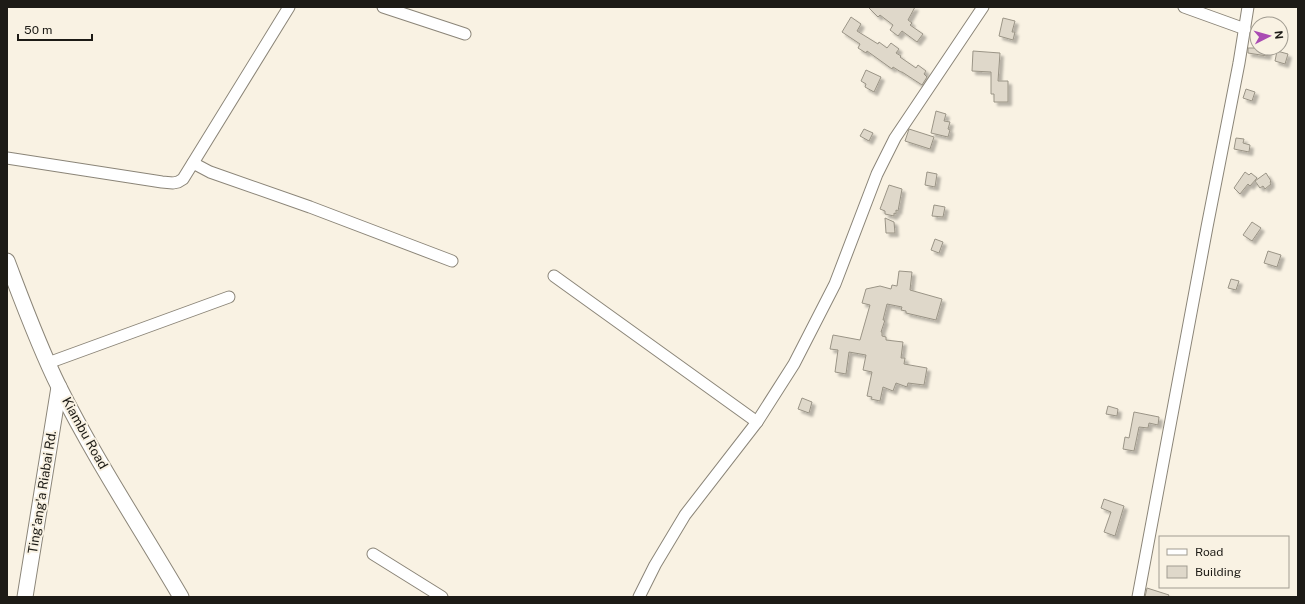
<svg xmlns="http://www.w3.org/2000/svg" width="1305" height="604" viewBox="0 0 1305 604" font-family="'Public Sans',sans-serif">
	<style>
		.building { fill: #dfd8ca; stroke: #9a9486; filter: url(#shadow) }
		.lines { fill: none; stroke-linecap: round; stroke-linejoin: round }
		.street-casing { stroke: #8b8578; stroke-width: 13 }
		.secondary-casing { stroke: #8b8578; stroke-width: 17 }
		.street { stroke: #fff; stroke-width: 11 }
		.secondary { stroke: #fff; stroke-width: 15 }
		.labels { text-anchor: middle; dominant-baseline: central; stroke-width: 4; stroke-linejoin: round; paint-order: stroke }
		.street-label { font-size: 13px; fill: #1d1b16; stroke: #f9f2e3 }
	</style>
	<defs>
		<filter id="shadow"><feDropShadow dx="3.5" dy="3.5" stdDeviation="1" flood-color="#0004"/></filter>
	</defs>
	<rect width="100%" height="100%" fill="#f9f2e3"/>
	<g class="building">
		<polygon points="868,7 915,7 908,20 912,23 910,25 923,34 917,42 902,31 898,36 890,30 893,25 880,15 878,17"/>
		<polygon points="851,17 861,24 857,31 878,44 879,42 887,48 891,43 899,49 896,53 901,56 900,57 916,68 918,65 926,71 924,74 927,77 922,85 902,72 901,72 893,67 892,69 867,51 866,53 858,48 860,44 842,32"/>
		<polygon points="1003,18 1015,21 1012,32 1015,32 1013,40 999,36"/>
		<polygon points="1248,48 1269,48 1267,56 1248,53"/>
		<polygon points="973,51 1000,53 998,81 1008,81 1008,102 994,102 994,94 991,94 991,72 972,71"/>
		<polygon points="1277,51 1288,54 1285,64 1275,61"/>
		<polygon points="866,70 881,77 874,92 865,87 866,84 861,81"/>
		<polygon points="1246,89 1255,92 1252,101 1243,98"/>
		<polygon points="936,111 946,114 944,121 950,122 948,129 950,130 948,137 931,133"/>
		<polygon points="864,129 873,133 869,141 860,136"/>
		<polygon points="909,129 934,137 930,149 905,141"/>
		<polygon points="1236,138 1244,139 1243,143 1250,145 1249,152 1234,149"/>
		<polygon points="927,172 937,174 935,187 925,185"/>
		<polygon points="1245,172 1249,175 1251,173 1257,178 1250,186 1248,184 1240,194 1234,188"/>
		<polygon points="1266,173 1271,181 1270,182 1271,184 1265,189 1263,186 1260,188 1255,181"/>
		<polygon points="889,185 902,189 898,211 896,210 896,214 894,213 894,216 885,214 885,211 880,209"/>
		<polygon points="934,205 945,207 943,217 932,216"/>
		<polygon points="885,218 894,222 895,233 886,233"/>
		<polygon points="1252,222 1261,228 1252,241 1243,235"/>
		<polygon points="935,239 943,242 939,253 931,250"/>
		<polygon points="1268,251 1281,255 1277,267 1264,263"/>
		<polygon points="899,271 912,272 910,290 942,299 936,320 906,313 906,311 901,310 902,307 887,304 883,320 885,320 881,332 882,332 882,336 886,337 886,340 903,342 901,358 905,358 904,364 927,368 924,385 908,383 907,387 896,383 893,391 883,387 880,401 871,399 872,397 867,396 872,372 863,370 866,355 849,352 846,374 835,372 838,350 830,349 833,335 860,340 870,305 862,303 866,289 880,286 891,289 892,285 897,286"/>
		<polygon points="1231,279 1239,281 1236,290 1228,288"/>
		<polygon points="802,398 812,402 809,413 798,409"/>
		<polygon points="1108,406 1118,409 1117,416 1106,414"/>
		<polygon points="1134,412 1159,417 1158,425 1149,423 1148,428 1139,427 1134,451 1123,449 1125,437 1129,438"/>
		<polygon points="1104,499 1124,506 1115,536 1104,532 1111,512 1101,508"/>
		<polygon points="1147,588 1169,595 1168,597 1145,597"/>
	</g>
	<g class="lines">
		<g class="street-casing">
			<g id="street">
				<polyline points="383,7 465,34"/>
				<polyline points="1184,7 1245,29"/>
				<polyline points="7,158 162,182 173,183 178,182 183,179 289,7"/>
				<polyline points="193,163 210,172 310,207 452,261"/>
				<polyline points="554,276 757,422"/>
				<polyline points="48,363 229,297"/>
				<polyline points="373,554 442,597"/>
				<polyline points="639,597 655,565 685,515 757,422 794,364 835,284 877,174 895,138 983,7"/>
				<polyline points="1138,597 1207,227 1239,63 1248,7"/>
			</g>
		</g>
		<g class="secondary-casing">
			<g id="secondary">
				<path d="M7,261C23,303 39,347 59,387C95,459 140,527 181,597"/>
				<polyline points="25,597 59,387"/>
			</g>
		</g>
		<use href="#street" class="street"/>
		<use href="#secondary" class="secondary"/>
	</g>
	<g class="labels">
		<g class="street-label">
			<text transform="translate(85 433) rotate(61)">Kiambu Road</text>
			<text transform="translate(42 492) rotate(-81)">Ting'ang'a Riabai Rd.</text>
		</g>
	</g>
	<rect width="1305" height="604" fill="none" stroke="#1d1b16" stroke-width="16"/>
	<rect x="1159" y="536" width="130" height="52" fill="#f9f2e3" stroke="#a19c91"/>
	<rect x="1167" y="549" width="20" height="6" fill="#ffffff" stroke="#a19c91"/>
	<text x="1195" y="556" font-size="12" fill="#1d1b16">Road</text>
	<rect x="1167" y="566" width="20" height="12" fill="#dfd8ca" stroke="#a19c91"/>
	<text x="1195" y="576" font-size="12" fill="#1d1b16">Building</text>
	<g transform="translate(1269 36) rotate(84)"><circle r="19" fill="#f9f2e3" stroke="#a19c91"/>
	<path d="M0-3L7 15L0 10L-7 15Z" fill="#aa4bb3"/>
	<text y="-6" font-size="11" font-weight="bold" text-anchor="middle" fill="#1d1b16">N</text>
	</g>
	<path d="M18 34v6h74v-6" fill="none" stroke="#1d1b16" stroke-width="2"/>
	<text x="24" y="34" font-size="12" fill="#1d1b16" stroke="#f9f2e3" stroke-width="3" paint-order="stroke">50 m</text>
</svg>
